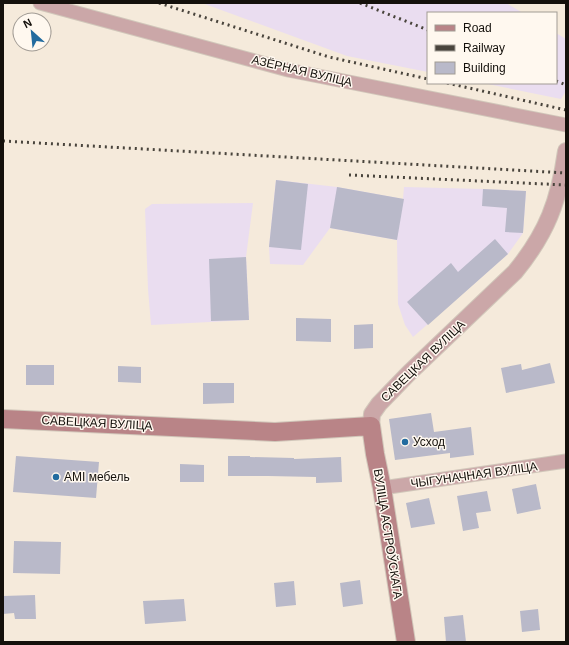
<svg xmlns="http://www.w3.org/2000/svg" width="569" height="645" viewBox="0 0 569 645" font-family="Helvetica,sans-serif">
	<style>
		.industrial { fill: #eaddf0 }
		.building { fill: #b9b9c9 }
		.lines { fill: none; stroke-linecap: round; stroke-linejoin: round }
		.minor-casing { stroke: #d1c7ba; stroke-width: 15 }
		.tertiary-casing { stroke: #d1c7ba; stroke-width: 18 }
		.secondary-casing { stroke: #d1c7ba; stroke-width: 20 }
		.minor { stroke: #cba7a8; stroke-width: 13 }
		.tertiary { stroke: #cba7a8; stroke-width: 16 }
		.secondary { stroke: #b98487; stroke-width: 18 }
		.rail { stroke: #49443c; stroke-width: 3; stroke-dasharray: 2 4; stroke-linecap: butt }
		.poi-dot { fill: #226b9f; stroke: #fff8ef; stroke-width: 1.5 }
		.labels { text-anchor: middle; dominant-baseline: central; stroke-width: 3; stroke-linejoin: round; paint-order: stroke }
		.street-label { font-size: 12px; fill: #14100b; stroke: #fff8ef }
		.poi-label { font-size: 12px; fill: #14100b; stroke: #fff8ef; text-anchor: start }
	</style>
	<rect width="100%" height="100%" fill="#f5eadb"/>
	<g class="industrial">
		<polygon points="202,3 506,3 523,13 428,13 428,72 347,56"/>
		<polygon points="556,33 566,39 566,91 561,99 483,83 556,83"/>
		<polygon points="276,180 337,187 403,199 404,187 483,189 526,191 523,233 508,254 413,337 405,325 398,304 397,240 330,228 303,265 270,264 269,247"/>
		<polygon points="253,203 246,257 249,320 151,325 148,289 145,209 152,204"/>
	</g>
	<g class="building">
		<polygon points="276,180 308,184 301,250 269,247"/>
		<polygon points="337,187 404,199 397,240 330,228"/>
		<polygon points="483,189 526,191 523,233 505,232 507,208 482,206"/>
		<polygon points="495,239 508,254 428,325 407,302 451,263 458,272"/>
		<polygon points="246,257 249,320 211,321 209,259"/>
		<polygon points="296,318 331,319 331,342 296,341"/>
		<polygon points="373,324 373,348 354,349 354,325"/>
		<polygon points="550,363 555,383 506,393 501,368 521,364 522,370"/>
		<rect x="26" y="365" width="28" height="20"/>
		<polygon points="118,366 141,367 141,383 118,382"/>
		<polygon points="203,383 234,383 234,403 203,404"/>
		<polygon points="431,413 434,432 471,427 474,455 450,458 450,453 395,460 389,419"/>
		<polygon points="16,456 99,462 96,498 13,492"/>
		<polygon points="228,456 250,456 250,457 294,458 294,459 341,457 342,482 316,483 316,477 268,476 228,476"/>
		<polygon points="180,464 204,465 204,482 180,482"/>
		<polygon points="536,484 541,509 517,514 512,489"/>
		<polygon points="487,491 491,511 476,513 479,528 463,531 457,496"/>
		<polygon points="429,498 435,524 411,528 406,503"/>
		<polygon points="14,541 61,542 60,574 13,573"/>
		<polygon points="360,580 363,604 343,607 340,583"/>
		<polygon points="294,581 296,605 276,607 274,583"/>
		<polygon points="35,595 36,619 15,619 14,613 3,614 3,596"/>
		<polygon points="184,599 186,621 145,624 143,601"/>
		<polygon points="538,609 540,630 522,632 520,611"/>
		<polygon points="463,615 466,642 446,642 444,617"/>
	</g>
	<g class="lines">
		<g class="minor-casing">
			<g id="minor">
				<polyline points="40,3 288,70 566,125"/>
				<polyline points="382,488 566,461"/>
			</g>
		</g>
		<g class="tertiary-casing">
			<path id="tertiary" d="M371,426L372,414L379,404L409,373L515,272C547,233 559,201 566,151"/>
		</g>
		<g class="secondary-casing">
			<polyline id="secondary" points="3,419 275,432 371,426 375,454 382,488 406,642"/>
		</g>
		<use href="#minor" class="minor"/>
		<use href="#tertiary" class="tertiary"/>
		<use href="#secondary" class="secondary"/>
		<g class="rail">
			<polyline points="159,3 329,57 428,79"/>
			<polyline points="360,3 428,30"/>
			<polyline points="556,81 566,85"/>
			<polyline points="447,83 566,110"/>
			<polyline points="3,141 566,173"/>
			<polyline points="349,175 566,185"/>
		</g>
	</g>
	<g class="poi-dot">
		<circle cx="405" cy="442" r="4"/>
		<circle cx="56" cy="477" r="4"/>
	</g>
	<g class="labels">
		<g class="street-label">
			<text transform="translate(302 71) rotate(13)">АЗЁРНАЯ ВУЛІЦА</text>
			<text transform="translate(423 361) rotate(-44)">САВЕЦКАЯ ВУЛІЦА</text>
			<text transform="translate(97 423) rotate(3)">САВЕЦКАЯ ВУЛІЦА</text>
			<text transform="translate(474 475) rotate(-8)">ЧЫГУНАЧНАЯ ВУЛІЦА</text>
			<text transform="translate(388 534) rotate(81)">ВУЛІЦА АСТРОЎСКАГА</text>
		</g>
		<g class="poi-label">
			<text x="413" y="442">Усход</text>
			<text x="64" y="477">AMI мебель</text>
		</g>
	</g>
	<rect width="569" height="645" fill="none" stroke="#14100b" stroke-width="8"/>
	<rect x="427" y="12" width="130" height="72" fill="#fff8ef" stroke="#a19b94"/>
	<rect x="435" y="25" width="20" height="6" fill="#b98487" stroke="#a19b94"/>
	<text x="463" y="32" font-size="12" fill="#14100b">Road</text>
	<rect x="435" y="45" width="20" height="6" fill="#49443c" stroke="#a19b94"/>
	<text x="463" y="52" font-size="12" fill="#14100b">Railway</text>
	<rect x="435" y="62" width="20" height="12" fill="#b9b9c9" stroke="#a19b94"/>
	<text x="463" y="72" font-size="12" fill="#14100b">Building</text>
	<g transform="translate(32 32) rotate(333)"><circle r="19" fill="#fff8ef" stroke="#a19b94"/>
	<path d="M0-3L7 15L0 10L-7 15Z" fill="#226b9f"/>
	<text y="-6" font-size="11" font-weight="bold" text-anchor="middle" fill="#14100b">N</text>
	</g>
</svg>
